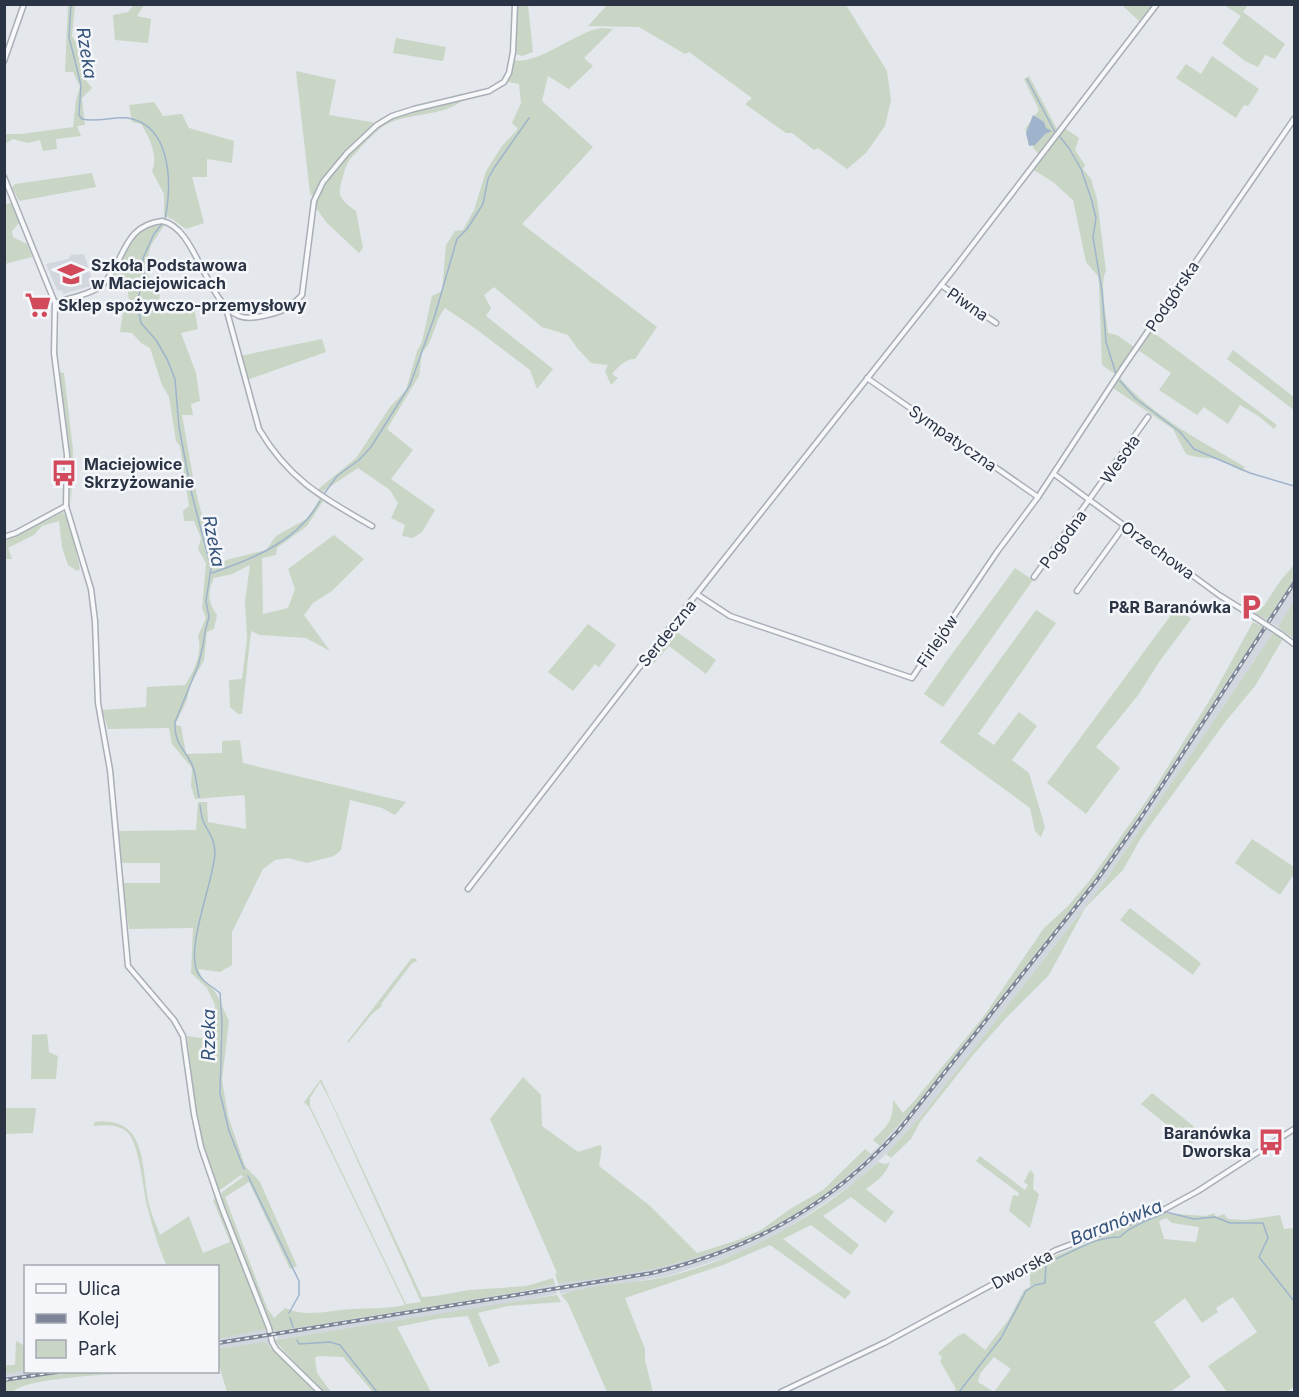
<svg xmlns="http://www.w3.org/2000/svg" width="1299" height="1397" viewBox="0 0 1299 1397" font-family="Inter,sans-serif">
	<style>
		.built { fill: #d2d6de }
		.green { fill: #c9d6c5; fill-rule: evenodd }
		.water { fill: #9fb4cc }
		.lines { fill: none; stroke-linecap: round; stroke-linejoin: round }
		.stream { stroke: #9fb4cc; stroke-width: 1.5 }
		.minor-casing { stroke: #a9aeb7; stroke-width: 7 }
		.minor { stroke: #f7f8fa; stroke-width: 4 }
		.rail-casing { stroke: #7d8696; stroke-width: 4 }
		.rail { stroke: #f4f6f9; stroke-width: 1.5; stroke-dasharray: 4.5; stroke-linecap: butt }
		.minor-bridge-casing { stroke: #a9aeb7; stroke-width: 7; stroke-linecap: butt }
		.minor-bridge { stroke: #f7f8fa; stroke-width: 4 }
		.labels { text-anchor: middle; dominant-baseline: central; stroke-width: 5; stroke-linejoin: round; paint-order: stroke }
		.poi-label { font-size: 16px; font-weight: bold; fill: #2b3445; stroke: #f4f6f9; text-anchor: start }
		.street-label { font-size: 16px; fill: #2b3445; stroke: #f4f6f9 }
		.water-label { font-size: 18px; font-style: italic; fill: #34527a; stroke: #f4f6f9 }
	</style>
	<rect width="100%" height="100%" fill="#e4e7ec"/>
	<g class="built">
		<polygon points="84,254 94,285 63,294 63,291 57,290 46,264 68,259 71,255"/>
		<polygon points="1294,579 1294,601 1278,627 1267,620"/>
		<polygon points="1263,627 1273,633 1103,884 921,1116 886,1154 858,1180 806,1216 772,1238 736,1254 668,1276 560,1294 558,1283 674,1264 740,1242 783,1221 828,1192 889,1137 1091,885 1121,843"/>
		<polygon points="555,1284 557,1294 483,1308 278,1339 277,1331 525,1291"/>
		<polygon points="267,1329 271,1345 218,1355 218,1335"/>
		<polygon points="25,1368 26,1372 109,1372 5,1385 4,1371"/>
	</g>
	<g class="green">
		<polygon points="68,5 75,5 72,36 84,55 81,74 92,88 82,98 85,125 77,126 81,136 56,139 57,149 43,151 40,140 28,143 13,139 5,144 5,134 21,134 73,127 76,100 80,87 73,72 65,72"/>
		<polygon points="134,5 144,5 137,16 151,19 148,43 115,40 113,15 128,12"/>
		<polygon points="517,5 528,5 533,52 522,56 516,54"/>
		<polygon points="607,5 846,5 887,71 891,100 885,126 866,153 847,169 818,148 814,150 792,133 786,133 745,104 752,98 689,52 685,54 639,27 588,26"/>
		<polygon points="1151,5 1152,6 1139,21 1122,5"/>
		<polygon points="1248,5 1243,12 1285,44 1275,59 1265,55 1258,67 1245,61 1222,43 1241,16 1224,5"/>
		<path d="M601,28L613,29L584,58L593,66L569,89L548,76L542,101L593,147L522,224L657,327L635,359C625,359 618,367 612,374L618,378L611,385L605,371L608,365L591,363L577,348L568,335L542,327L494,287L484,295L491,308L486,316L553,369L537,389L530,370L476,329L445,308C434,321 434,342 422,352L419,376L387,429L413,450L391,479L435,510L422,532L413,538L402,536L405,525L391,518L398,503L390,490L358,468L319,494L316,491L356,458L390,407L406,390L417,351L422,342L432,296L442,291L446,245L455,231L463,230L474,210L486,171L502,146L518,129L512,123L521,103L519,84L508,82L514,60C537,66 579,30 601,28Z"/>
		<polygon points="396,38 446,47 443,61 393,53"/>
		<polygon points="1212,56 1259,89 1248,106 1244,105 1236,118 1176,78 1186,64 1201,74"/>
		<path d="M296,71L336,80L329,115L377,123C352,145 327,166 313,197L310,193Z"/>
		<polygon points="1029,76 1057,129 1039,154 1034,149 1025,129 1039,110 1024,79"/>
		<path d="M463,100C444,116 411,113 389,123C378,128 369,139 361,147C352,158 348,158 344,173C338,194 336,197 356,211L363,248L359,253L327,223L316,208C318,181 364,135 388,121C409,108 439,106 463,100Z"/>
		<path d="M154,102L163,116L182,114L189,128L234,141L232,163L207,159V177H192L204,223L186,229L172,219L164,216V194L152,171C159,157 149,136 141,124L132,122L129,105Z"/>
		<path d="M1064,128L1079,138L1075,150L1085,165L1083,169L1091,179L1097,199L1106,271C1099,282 1107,319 1108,333L1117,335L1134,347L1115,374L1102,365L1099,284L1098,276L1086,262L1073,200L1053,182L1032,169Z"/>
		<polygon points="92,173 96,187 19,201 12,188 15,184"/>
		<polygon points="12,203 20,222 12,231 13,237 27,244 32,257 5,264 5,204"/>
		<path d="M165,224L151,245L145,267L149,277L161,282L158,312L173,314L179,305L194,307L198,329L181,333L196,373L200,401L191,404L193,415H182L195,488L215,566L221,567L226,560L266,550L276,536L308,518L320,498L323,501L307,526L277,548L276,555L262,558L263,614L288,608L295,589L288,569L334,535L364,559L332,591L313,603L304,615L330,651L306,638L260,635L251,631L242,714H238L230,707L229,680L242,679L247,639L245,601L250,565L232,574L214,578C207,592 208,602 217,615L214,629L207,632L204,660L190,685L187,700L175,725L181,726L186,754L222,753V741L240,740L243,763L406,802L395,815L382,808L350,800L341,850L334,856L307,863L288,858L275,860L263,869L232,932V965L220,972L198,969L203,979L216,993L229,1021L222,1080L228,1116L245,1166L260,1182L297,1266L290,1269L249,1182L225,1197L267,1308L274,1318L285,1308C307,1318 330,1310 352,1309C370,1308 387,1309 405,1305L309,1107L304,1102L321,1079L422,1297L435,1296L469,1290L527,1286L553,1278L555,1284L525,1291L272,1332L221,1196L222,1192L243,1177L241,1175L220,1190L217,1188L197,1122L187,1036L215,1040V1005L207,988L191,973L193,928L129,929L122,883H160V863H122L119,831L196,830L198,802H207L208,822L246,829L245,799L244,795L195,799L191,786L192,768L172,744L169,728L108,729L102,710L146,707L147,687L185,685C194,671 203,653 198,636L206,618L202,608L206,563L198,549L201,538L194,521H184L183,511L189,506L180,446L176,441L169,397L162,385L150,348L141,343L132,333L120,332L124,305L129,303L127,283L103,287C129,265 123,225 165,224ZM320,1082L330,1100L421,1302L406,1304L310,1106V1098Z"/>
		<polygon points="1150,330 1277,425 1274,429 1257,415 1240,405 1228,424 1204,407 1197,415 1159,390 1171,373 1138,350"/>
		<polygon points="322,339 326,352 247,380 240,356"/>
		<polygon points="1233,350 1294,397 1294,410 1227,359"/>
		<polygon points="59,372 64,373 73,450 71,506 67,432"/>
		<path d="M1120,378C1154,417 1201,441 1245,467L1242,471L1218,459L1196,457L1186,454L1173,429L1113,388Z"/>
		<polygon points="63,512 70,524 80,569 77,571 68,565 62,547 59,521 42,526 34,535 8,548 12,559 5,559 5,541"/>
		<polygon points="1294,565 1294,579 1267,620 1258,615 1253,615 1259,605 1250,599 1243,609 1241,607 1247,596 1263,607 1281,580"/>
		<path d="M1015,568L1033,580L943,707L924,694C953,651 985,610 1015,568Z"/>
		<polygon points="1294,601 1294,639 1278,627"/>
		<polygon points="1177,607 1191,619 1159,662 1139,694 1096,747 1120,768 1086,814 1047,783"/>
		<polygon points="1036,610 1056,623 978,734 994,745 1019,712 1037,726 1012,760 1029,773 1045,827 1041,837 1035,831 1030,808 940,742"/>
		<path d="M1253,622L1263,627L1121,843L1091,885L917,1104L880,1146L873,1140C888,1125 893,1122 893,1100L903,1113L915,1100L984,1016L1044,928L1068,906L1090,880L1149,797L1214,693Z"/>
		<polygon points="588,624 616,645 599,667 595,664 573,691 548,672"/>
		<polygon points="672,631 677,632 716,660 706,674 669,646 653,664 646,664"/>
		<polygon points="1273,633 1283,639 1255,686 1226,721 1141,838 1123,870 1085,908 1049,975 1006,1018 973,1055 920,1122 911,1139 891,1158 886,1154 921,1116 1103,884"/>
		<polygon points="1252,839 1294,867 1294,874 1280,895 1235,863"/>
		<polygon points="1130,908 1201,963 1193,975 1120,920"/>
		<polygon points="415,958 417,961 412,963 381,1004 382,1006 372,1014 348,1043 347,1042 411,959"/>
		<polygon points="47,1034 49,1052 58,1056 56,1079 31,1079 32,1035"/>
		<path d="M523,1077L541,1095L542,1126L578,1152L600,1145L602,1147L599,1166L649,1205L697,1253L738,1240L761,1230L790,1209L823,1190L865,1149L871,1154C857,1166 844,1179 829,1191C767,1240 690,1264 613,1276C595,1278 577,1282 558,1283L555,1274L557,1273L490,1119Z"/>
		<polygon points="1152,1093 1202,1133 1191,1144 1141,1104"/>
		<polygon points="36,1108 33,1133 5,1134 5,1108"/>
		<path d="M95,1122C150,1116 140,1170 150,1208C152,1217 157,1226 160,1235L189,1216L203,1253L230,1242L213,1200L216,1197L267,1329L218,1339V1266H167C160,1252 152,1225 148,1209C143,1192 140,1145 128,1133C119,1124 105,1125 93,1126Z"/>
		<polygon points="980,1156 1025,1190 1028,1185 1024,1182 1030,1170 1034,1174 1033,1189 1039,1194 1030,1228 1009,1211 1013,1195 1018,1196 1019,1193 976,1161"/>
		<path d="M878,1162L884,1164L890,1163C885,1175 876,1182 866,1189L894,1212L885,1223L851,1197L823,1216L859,1245L851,1255L811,1225L783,1239L851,1292L845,1299L770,1245L723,1265L625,1298L645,1349V1360L653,1392H607L568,1303L561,1295C595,1283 634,1284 670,1276C747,1256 819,1216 878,1162Z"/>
		<path d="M1162,1213L1206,1216L1214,1213L1216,1217L1224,1214L1228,1219L1245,1220L1280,1215L1284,1229L1294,1228V1387L1286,1392H1227L1208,1366L1257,1332L1233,1297L1216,1308L1218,1312L1202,1323L1185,1298L1154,1322L1191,1377L1170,1392H953L956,1389L940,1361L942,1358L938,1353L956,1337L964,1333L985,1350L1009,1319L1024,1290L1030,1287V1274L1035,1264ZM1166,1218L1172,1223L1199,1227L1196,1242L1164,1239L1159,1221ZM994,1357L1011,1369L994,1392L978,1382L980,1374Z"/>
		<polygon points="557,1295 561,1302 508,1306 478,1313 500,1362 489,1367 468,1316 436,1319 397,1327 431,1392 373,1392 343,1357 320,1356 315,1357 317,1373 331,1392 322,1392 274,1340"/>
		<polygon points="16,1341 25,1346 25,1370 5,1374 5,1365 15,1365"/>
		<polygon points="265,1342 315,1392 227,1392 218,1362 218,1349"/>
		<path d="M73,1372H146C122,1374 25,1377 13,1392H5V1382Z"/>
	</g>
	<polygon class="water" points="1033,115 1044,122 1046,128 1052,131 1045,134 1035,145 1029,146 1026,133"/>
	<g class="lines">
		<g class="stream">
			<path d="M71,4L69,37L81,85L79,115L82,119C97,123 113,116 128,118C172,126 172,184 165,219"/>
			<polyline points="1027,79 1055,132"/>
			<polyline points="1060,137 1069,148 1081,169 1091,198 1096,218 1093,237 1102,291 1106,342 1116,374"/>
			<path d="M162,224L154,234L143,258L144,273L138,299L139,313L141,323L156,340L167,359L175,379L179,427L191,491L211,568L206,601L209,617L205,632L203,646L198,666L175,722C174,746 186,749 193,767C196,776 197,787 199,797"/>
			<polyline points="1120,381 1135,398 1180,432 1194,449 1250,473 1294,486"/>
			<polyline points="324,494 337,476 359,460 371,447 410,385 435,315 457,239 467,229 483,204 488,179 494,168 529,118"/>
			<path d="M212,573C253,559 298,541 320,501"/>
			<path d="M200,805C201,811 201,817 204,823C209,833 215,840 215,853C214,881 183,952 199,975C203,982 214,988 220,993L222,1023L220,1093L229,1131L244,1169"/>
			<polyline points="248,1176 299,1281 299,1295 289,1313"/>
			<polyline points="290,1318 293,1327"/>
			<polyline points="297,1340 299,1344 330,1342 340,1345 377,1392"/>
			<path d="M959,1392L1001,1338L1026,1291L1035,1285L1045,1283L1046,1263C1072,1254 1091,1237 1120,1237C1131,1225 1151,1220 1166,1212L1194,1219L1215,1217L1230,1223H1263L1268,1238L1259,1257L1294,1301"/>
		</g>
		<g class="minor-casing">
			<g id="minor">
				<polyline points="4,61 24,4"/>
				<polyline points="4,177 55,303 54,353 67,455 66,506 91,589 95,621 98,703 110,770 128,966 174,1020 183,1036 194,1114 201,1147 222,1208 269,1328 272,1342 276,1349 320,1392"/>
				<polyline points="941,285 996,323"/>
				<path d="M55,303C69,298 93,294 103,284C126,260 122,226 162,221C196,227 206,303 239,316C246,319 259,317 267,315C282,312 291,307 302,295L314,201L323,182L347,153L377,125L392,116L414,109L489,91L504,82L509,73L513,52L515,4"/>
				<path d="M226,308L259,429C289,480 323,498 372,526"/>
				<polyline points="867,378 1038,497"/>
				<polyline points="1054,474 1219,595 1256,618"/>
				<polyline points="4,537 16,533 66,506"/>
				<polyline points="1034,577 1148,417"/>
				<polyline points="1077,591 1125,525"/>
				<polyline points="698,595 730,616 912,678 997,552 1038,497 1124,366 1294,119"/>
				<polyline points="1282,635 1294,644"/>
				<polyline points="468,889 672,625 954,269 1157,4"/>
				<polyline points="781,1392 886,1342 1056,1250 1165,1209 1198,1191 1294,1129"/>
			</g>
		</g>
		<use href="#minor" class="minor"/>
		<g class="rail-casing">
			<g id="rail">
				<path d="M218,1343L652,1273C752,1249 829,1207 899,1130L1097,880L1140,819L1294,583"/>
				<polyline points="4,1380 57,1372"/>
			</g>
		</g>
		<use href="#rail" class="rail"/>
		<g class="minor-bridge-casing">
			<polyline id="minor-bridge" points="1256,618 1282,635"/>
		</g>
		<use href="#minor-bridge" class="minor-bridge"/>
	</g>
	<defs>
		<g id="school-bare" transform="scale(2.07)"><path d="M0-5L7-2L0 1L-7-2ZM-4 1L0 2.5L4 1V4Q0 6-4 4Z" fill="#d1495b" stroke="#f4f6f9" stroke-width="2.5" paint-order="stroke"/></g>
		<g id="supermarket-bare" transform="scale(2.07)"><path d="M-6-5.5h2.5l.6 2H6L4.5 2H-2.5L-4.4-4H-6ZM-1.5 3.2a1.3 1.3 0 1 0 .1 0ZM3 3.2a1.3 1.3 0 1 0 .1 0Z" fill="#d1495b" stroke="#f4f6f9" stroke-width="2.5" paint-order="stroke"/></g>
		<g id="bus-bare" transform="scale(2.07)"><path d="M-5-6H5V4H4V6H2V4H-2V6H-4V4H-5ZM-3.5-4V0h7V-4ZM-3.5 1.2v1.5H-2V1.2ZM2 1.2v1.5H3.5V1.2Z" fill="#d1495b" stroke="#f4f6f9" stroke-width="2.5" paint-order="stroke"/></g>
		<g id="parking-bare" transform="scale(2.07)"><path d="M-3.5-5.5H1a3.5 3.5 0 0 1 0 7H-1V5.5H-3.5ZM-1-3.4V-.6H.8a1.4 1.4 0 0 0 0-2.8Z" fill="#d1495b" stroke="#f4f6f9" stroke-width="2.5" paint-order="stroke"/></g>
	</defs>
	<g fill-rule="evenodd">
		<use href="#school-bare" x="71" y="274"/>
		<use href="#supermarket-bare" x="38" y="305"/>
		<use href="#bus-bare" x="64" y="473"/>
		<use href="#parking-bare" x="1251" y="607"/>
		<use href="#bus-bare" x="1271" y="1142"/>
	</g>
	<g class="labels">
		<g class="poi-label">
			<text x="91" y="265">Szkoła Podstawowa<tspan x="91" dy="18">w Maciejowicach</tspan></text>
			<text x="58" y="305">Sklep spożywczo-przemysłowy</text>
			<text x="84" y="464">Maciejowice<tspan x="84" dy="18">Skrzyżowanie</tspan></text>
			<text x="1231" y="607" text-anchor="end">P&amp;R Baranówka</text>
			<text x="1251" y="1133" text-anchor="end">Baranówka<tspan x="1251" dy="18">Dworska</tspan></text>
		</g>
		<g class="street-label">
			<text transform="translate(1172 296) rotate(-56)">Podgórska</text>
			<text transform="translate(968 304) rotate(34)">Piwna</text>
			<text transform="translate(953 438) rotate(35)">Sympatyczna</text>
			<text transform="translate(1120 459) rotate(-55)">Wesoła</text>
			<text transform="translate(1063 539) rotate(-54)">Pogodna</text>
			<text transform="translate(1158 550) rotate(36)">Orzechowa</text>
			<text transform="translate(667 633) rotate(-51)">Serdeczna</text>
			<text transform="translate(937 641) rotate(-56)">Firlejów</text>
			<text transform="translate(1022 1269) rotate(-28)">Dworska</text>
		</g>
		<g class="water-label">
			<text transform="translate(87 53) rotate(81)">Rzeka</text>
			<text transform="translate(214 541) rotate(79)">Rzeka</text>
			<text transform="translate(208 1035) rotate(-90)">Rzeka</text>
			<text transform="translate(1116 1222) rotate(-21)">Baranówka</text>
		</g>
	</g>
	<rect width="1299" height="1397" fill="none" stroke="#2b3445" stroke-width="12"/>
	<rect x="24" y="1265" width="195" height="108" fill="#f4f6f9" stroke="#a4a8b1" stroke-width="1.5"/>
	<rect x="36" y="1284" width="30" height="9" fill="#f7f8fa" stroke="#a4a8b1" stroke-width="1.5"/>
	<text x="78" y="1295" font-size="18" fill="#2b3445">Ulica</text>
	<rect x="36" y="1314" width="30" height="9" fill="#7d8696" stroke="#a4a8b1" stroke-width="1.5"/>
	<text x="78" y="1325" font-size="18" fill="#2b3445">Kolej</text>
	<rect x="36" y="1340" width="30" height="18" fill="#c9d6c5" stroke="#a4a8b1" stroke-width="1.5"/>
	<text x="78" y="1355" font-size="18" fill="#2b3445">Park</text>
</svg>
